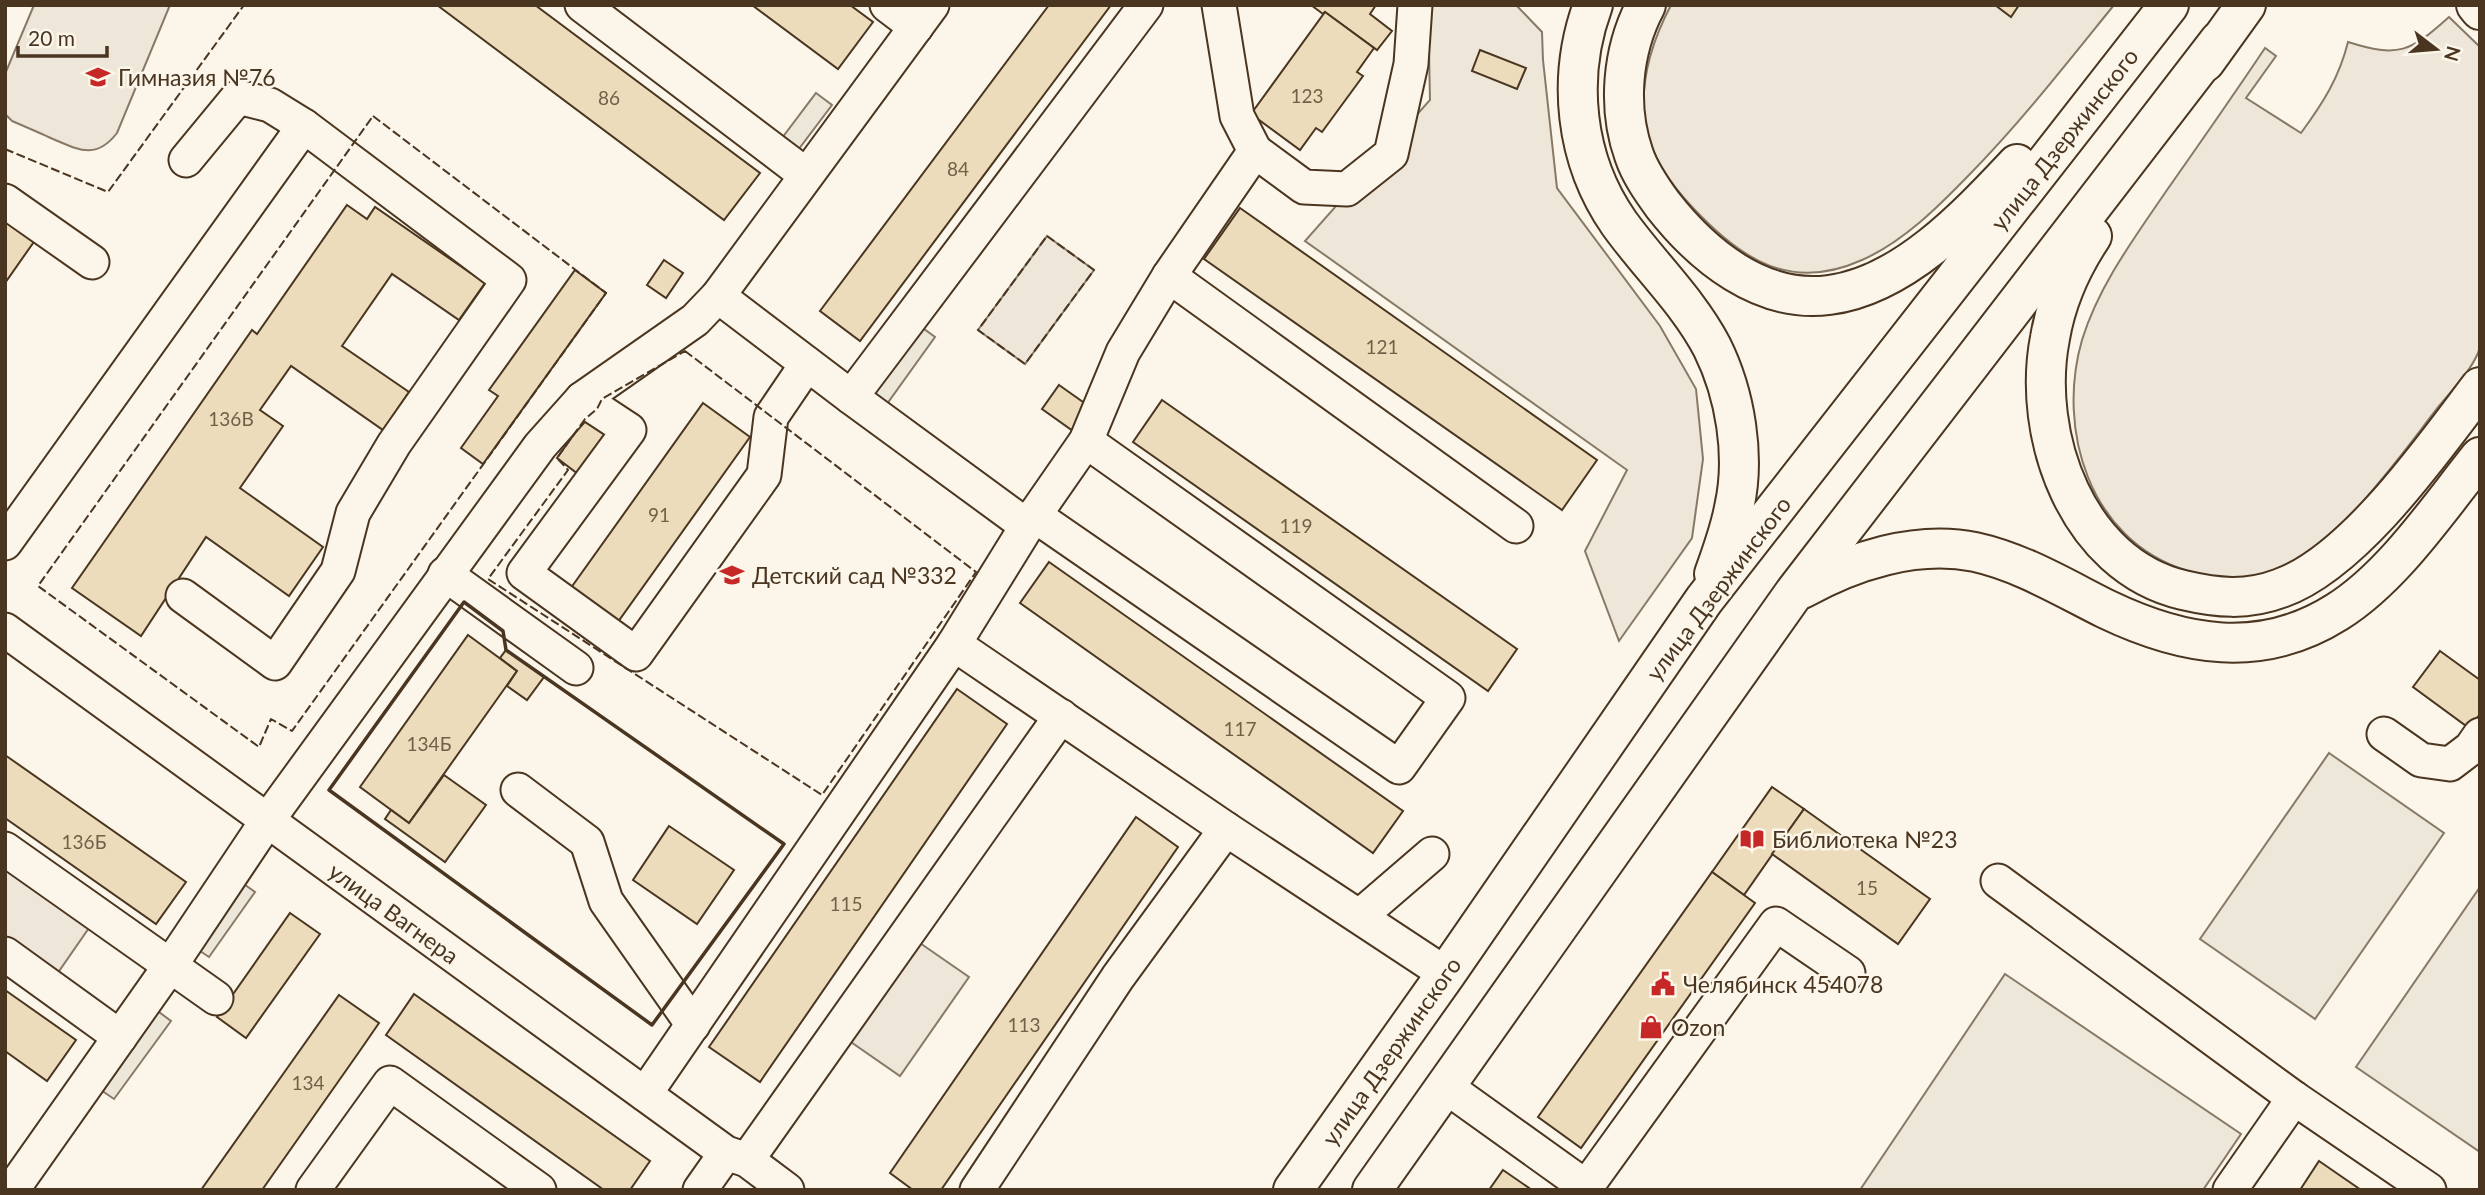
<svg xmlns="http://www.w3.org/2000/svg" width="2485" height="1195" viewBox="0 0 2485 1195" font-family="Lato,sans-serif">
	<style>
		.green { fill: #ede6d9; stroke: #887966; stroke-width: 2 }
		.parking { fill: #ede7d9; stroke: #887966; stroke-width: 2 }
		.building { fill: #ecdcbc; stroke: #4a3520; stroke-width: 2 }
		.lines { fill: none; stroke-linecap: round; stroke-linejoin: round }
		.minor-casing { stroke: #4a3520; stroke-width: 37 }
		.major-casing { stroke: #4a3520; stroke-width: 42 }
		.minor { stroke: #fbf6e9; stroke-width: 33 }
		.major { stroke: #fbf6e9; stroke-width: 38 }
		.fence { stroke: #4a3520; stroke-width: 2; stroke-dasharray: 9 3.5; stroke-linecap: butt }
		.wall { stroke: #4a3520; stroke-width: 3.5 }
		.labels { text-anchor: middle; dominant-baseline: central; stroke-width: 5; stroke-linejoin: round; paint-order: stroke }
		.number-label { font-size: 19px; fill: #725f47 }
		.poi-label { font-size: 23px; fill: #4a3520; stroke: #fbf6e9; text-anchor: start }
		.street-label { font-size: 23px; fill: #4a3520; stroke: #fbf6e9 }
	</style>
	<rect width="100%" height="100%" fill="#fbf6e9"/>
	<g class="green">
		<path d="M34,5H170L117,133C96,160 79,150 53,139C40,133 26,127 12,121L5,114V74Z"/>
		<polygon points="1428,5 1516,5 1542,32 1543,60 1557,188 1660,326 1696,389 1703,459 1692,538 1619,641 1585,551 1627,470 1305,241 1430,100"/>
		<path d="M1671,5H2114C2067,63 2021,122 1969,175C1938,207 1903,242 1862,260C1791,292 1742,260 1694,209C1672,186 1652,159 1646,128C1638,85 1651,43 1671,5Z"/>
		<path d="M2449,17L2480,47C2480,127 2480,207 2480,286C2480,301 2483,342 2478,353C2470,372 2452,390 2439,406C2396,461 2333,554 2264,574C2238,582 2210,578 2185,570C2090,540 2056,430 2082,340C2099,285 2135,237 2167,190C2200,143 2233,96 2265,48L2276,56L2246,98L2301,133C2323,103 2339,78 2348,42C2399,58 2410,52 2449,17Z"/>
		<polygon points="1047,236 1094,270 1025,364 978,330"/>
		<polygon points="5,865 91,925 57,974 5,938"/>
		<polygon points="917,941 969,977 900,1076 848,1040"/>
	</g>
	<g class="parking">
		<polygon points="816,93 832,105 792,158 776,146"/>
		<polygon points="920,326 935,337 884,408 869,397"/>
		<polygon points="2329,753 2444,833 2315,1019 2200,939"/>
		<polygon points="241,882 255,892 209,957 194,947"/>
		<polygon points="2480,887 2480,1152 2356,1067"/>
		<polygon points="2005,974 2241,1134 2203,1190 1860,1190"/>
		<polygon points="155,1009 171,1021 114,1099 98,1088"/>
	</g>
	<g class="building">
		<polygon points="437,5 535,5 760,173 724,220"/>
		<polygon points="752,5 850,5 873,22 838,69"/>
		<polygon points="1049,5 1111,5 860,341 820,311"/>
		<polygon points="1311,5 1376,5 1370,14 1392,31 1377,50 1325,12 1323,14"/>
		<polygon points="1995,5 2019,5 2011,17"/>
		<polygon points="1325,12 1374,48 1357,72 1363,76 1322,132 1316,128 1300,150 1251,114"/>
		<polygon points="1480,50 1526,68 1517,89 1472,71"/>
		<polygon points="347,205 367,219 375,207 485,283 459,320 392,274 342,346 409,392 383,430 291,366 260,410 283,426 240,488 323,547 289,596 206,537 141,636 72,588 252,330 257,334"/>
		<polygon points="1240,208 1597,460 1562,510 1204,259"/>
		<polygon points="5,213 38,236 5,283"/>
		<polygon points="664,260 683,273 666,298 647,285"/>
		<polygon points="575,270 606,293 483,464 461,448 498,396 489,390"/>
		<polygon points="1059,385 1090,407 1073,431 1042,409"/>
		<polygon points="1162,400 1517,649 1488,691 1133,442"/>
		<polygon points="703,403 750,437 615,626 568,592"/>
		<polygon points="585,419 607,435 578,474 557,458"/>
		<polygon points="1049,562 1403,811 1373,853 1020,603"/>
		<polygon points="468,635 517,671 409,823 360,787"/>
		<polygon points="506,650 544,677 527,700 507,686 517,671 500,658"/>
		<polygon points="2440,651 2480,680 2480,714 2469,728 2413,687"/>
		<polygon points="957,689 1007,724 760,1082 709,1047"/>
		<polygon points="5,755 186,882 156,924 5,818"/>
		<polygon points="444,775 486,805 445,862 385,819 391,810 409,823"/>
		<polygon points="1772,787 1804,809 1744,895 1712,872"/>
		<polygon points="1804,809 1930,899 1898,944 1772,854"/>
		<polygon points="1136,817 1178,847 941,1190 913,1190 890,1173"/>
		<polygon points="669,826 734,870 697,924 633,880"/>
		<polygon points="1712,872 1755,903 1581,1148 1538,1117"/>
		<polygon points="290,913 320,934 246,1038 217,1017"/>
		<polygon points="5,990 76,1040 47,1081 5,1051"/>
		<polygon points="414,994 650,1161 630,1190 604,1190 386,1035"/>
		<polygon points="339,995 379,1023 359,1052 262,1190 201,1190"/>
		<polygon points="2319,1161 2361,1190 2300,1190"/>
		<polygon points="1503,1170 1532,1190 1489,1190"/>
	</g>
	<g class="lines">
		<g class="minor-casing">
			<g id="minor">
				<polyline points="582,5 806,175"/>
				<polyline points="887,5 916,27"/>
				<polyline points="1255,151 1304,187 1347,189 1391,154 1411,64 1415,5"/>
				<polyline points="186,160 238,97 270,105 304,126"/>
				<polyline points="5,201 92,262"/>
				<polyline points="1169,276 1516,526"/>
				<polyline points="718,296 851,397 1027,526"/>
				<polyline points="851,397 1146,5"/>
				<polyline points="582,399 629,430 524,573 636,654 764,475 771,417 807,364"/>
				<polyline points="1034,515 1399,767 1448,698 1086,441"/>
				<polyline points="5,543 304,126 509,280 394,444 353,513 338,571 275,663 183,596"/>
				<polyline points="445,574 576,668"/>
				<polyline points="5,630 726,1153 747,1160 787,1190"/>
				<polyline points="954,644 1226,829 1446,974"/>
				<polyline points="2384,734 2421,760 2450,764 2471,748 2480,735"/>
				<polyline points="518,790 587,842 606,901 693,1025"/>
				<polyline points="5,849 216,998"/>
				<polyline points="1998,881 2294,1098 2429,1190"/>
				<polyline points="1360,916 1432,854"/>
				<polyline points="5,954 120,1037"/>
				<polyline points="1445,1086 1586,1187"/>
				<polyline points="645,1094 954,644 1027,526 1086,441 1123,352 1169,276 1255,151 1237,116 1219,5"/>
				<polyline points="747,1160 1061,716"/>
				<polyline points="12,1190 170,966 267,821 540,446 582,399 695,320 718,296 932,5"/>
				<polyline points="313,1190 390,1083 539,1190"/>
				<polyline points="700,1190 726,1153"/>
				<polyline points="977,1190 1118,977 1226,829"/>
				<polyline points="1584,1190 1776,924 1848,973"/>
				<polyline points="2230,1190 2294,1098"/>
			</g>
		</g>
		<g class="major-casing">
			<g id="major">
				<path d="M1593,5C1566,78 1575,160 1619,223C1649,265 1688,301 1712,347C1735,393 1746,456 1734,508C1730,530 1722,552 1714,574"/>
				<path d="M1646,5C1622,50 1617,107 1634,155C1640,173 1652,190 1663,205C1702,255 1761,304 1829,295C1903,286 1968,216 2017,164"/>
				<polyline points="2476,5 2480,10"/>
				<polyline points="2205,62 2246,5"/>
				<path d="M2092,236C2072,266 2056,302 2050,338C2031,435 2077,565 2183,590C2217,598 2247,601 2281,588C2354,562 2433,449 2480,387"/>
				<path d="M1802,589C1852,561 1916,540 1975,552C2021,562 2064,588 2106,609C2183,646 2261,660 2337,612C2393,577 2439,508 2480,457"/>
				<polyline points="1293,1190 1446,974 1704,600 2169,5"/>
				<polyline points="1372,1190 1794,593 2219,41"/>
			</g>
		</g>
		<use href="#minor" class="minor"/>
		<use href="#major" class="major"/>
		<g class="fence">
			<polygon points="373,116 606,293 292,731 271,719 259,747 38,586"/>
			<polyline points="5,149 108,192 244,5"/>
			<polygon points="1047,236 1094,270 1025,364 978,330"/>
			<polygon points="685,351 976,572 822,795 488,579 568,470 557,458 585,419 597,409 602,399"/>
		</g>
		<polygon class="wall" points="464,602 503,631 506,650 784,844 652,1025 329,790"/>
	</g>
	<defs>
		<g id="school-bare" transform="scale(1.89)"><path d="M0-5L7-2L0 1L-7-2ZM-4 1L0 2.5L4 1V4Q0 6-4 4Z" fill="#c62828" stroke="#fbf6e9" stroke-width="2.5" paint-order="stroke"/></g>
		<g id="library-bare" transform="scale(1.89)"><path d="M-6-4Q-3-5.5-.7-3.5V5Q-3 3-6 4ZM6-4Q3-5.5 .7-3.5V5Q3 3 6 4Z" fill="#c62828" stroke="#fbf6e9" stroke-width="2.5" paint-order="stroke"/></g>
		<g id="civic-bare" transform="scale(1.89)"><path d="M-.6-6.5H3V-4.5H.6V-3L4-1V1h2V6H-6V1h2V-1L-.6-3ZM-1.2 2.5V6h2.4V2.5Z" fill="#c62828" stroke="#fbf6e9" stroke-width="2.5" paint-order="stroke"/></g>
		<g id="shop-bare" transform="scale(1.89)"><path d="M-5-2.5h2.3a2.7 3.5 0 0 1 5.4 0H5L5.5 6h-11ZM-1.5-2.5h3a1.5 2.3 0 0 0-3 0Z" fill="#c62828" stroke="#fbf6e9" stroke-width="2.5" paint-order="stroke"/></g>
	</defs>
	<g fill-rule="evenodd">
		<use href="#school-bare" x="98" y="77"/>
		<use href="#school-bare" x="732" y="575"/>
		<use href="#library-bare" x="1752" y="839"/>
		<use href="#civic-bare" x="1663" y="984"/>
		<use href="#shop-bare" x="1651" y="1027"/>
	</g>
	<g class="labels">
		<g class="number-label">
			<text x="1307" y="95">123</text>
			<text x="609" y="97">86</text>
			<text x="958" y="168">84</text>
			<text x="1382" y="346">121</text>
			<text x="231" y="418">136В</text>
			<text x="659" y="514">91</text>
			<text x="1296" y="525">119</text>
			<text x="1240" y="728">117</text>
			<text x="429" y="743">134Б</text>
			<text x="84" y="841">136Б</text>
			<text x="1867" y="887">15</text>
			<text x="846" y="903">115</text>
			<text x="1024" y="1024">113</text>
			<text x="308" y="1082">134</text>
		</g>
		<g class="poi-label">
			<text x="118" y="77">Гимназия №76</text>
			<text x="752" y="575">Детский cад №332</text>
			<text x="1772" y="839">Библиотека №23</text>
			<text x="1683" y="984">Челябинск 454078</text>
			<text x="1671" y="1027">Ozon</text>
		</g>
		<g class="street-label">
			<text transform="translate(2064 139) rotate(-52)">улица Дзержинского</text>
			<text transform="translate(1718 588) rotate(-53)">улица Дзержинского</text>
			<text transform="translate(394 913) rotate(36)">улица Вагнера</text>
			<text transform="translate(1391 1051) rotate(-55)">улица Дзержинского</text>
		</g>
	</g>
	<rect width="2485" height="1195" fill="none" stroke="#4a3520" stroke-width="14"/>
	<g transform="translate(2436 49) rotate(106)" stroke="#fbf6e9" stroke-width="5" paint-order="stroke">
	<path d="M0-5L12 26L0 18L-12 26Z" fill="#4a3520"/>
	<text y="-10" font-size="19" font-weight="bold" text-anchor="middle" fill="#4a3520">N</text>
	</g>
	<path d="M18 46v10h89v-10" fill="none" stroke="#4a3520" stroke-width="3.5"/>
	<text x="28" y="46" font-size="21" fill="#4a3520" stroke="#fbf6e9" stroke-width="5" paint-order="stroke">20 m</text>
</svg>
